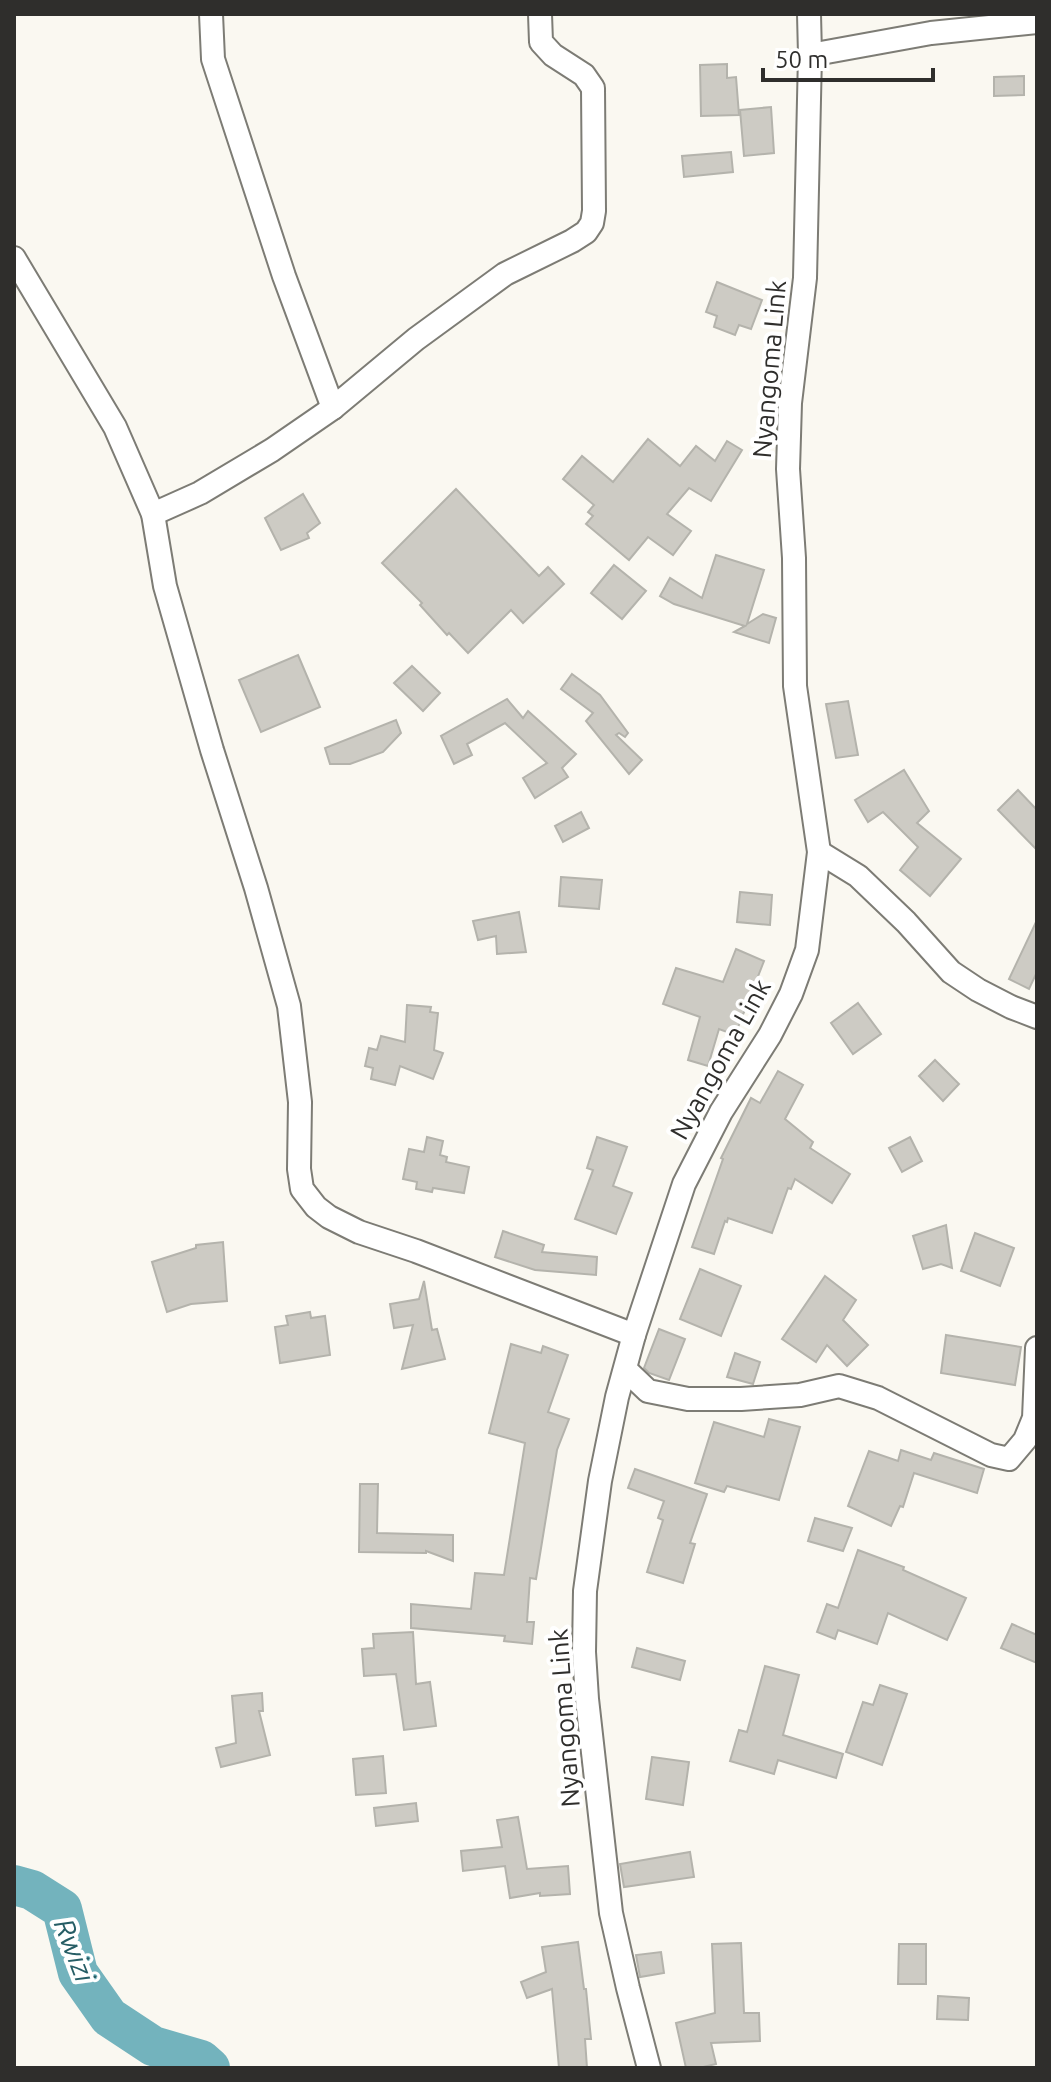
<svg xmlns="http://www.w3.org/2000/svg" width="1051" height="2082" viewBox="0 0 1051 2082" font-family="Ubuntu,sans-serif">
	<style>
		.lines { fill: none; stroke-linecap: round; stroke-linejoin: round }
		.river { stroke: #73b3bd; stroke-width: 40 }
		.building { fill: #cdcbc4; stroke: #b4b3ac; stroke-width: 2 }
		.street-casing { stroke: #7d7c75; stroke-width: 26 }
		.street { stroke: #fff; stroke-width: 22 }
		.labels { text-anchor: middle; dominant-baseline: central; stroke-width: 8; stroke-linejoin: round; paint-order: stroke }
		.street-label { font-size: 26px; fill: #2f2e2c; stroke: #fff }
		.water-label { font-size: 28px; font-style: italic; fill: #265d65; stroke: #fff }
	</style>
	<rect width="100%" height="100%" fill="#faf8f1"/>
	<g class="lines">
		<polyline class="river" points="14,1885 32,1890 62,1909 78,1973 109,2017 153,2046 201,2060 210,2068"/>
	</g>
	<g class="building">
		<polygon points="727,64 727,78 736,77 739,115 701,116 700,65"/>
		<polygon points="1024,76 1024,95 994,96 994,77"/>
		<polygon points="771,107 774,153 744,156 740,110"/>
		<polygon points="731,152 733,172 684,177 682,156"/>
		<polygon points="717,282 762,300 751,329 739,325 735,335 714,327 717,316 706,312"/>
		<polygon points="648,439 680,466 696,446 715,461 727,441 742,450 711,501 689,488 667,514 691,531 673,555 648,537 629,560 586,524 593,516 588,512 594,505 563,479 582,456 613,482"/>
		<polygon points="456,489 539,576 548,567 564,584 523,623 511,610 468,653 449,633 447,635 420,605 422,603 382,563"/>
		<polygon points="303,494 320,523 307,533 309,538 281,550 265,518"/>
		<polygon points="716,555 764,570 747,624 763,614 776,618 769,643 734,632 745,626 674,604 660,596 670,578 702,598"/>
		<polygon points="614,565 646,591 622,619 591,593"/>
		<polygon points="298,655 320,707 261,732 239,680"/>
		<polygon points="412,666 440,693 423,711 394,683"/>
		<polygon points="572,674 600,695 628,733 625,737 619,733 616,735 642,760 629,774 586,721 593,713 561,689"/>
		<polygon points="507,699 523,718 528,711 576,754 562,768 568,777 535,798 523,778 547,763 505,723 467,744 472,755 454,764 441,736"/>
		<polygon points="848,701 858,755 836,758 826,704"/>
		<polygon points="396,720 401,733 383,752 350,764 330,764 325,748"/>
		<polygon points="904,770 929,811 917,823 961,859 930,896 900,870 918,847 883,812 868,822 855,800"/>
		<polygon points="1018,790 1037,810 1037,850 998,810"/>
		<polygon points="581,812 589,828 563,842 555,826"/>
		<polygon points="561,877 602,880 599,909 559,906"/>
		<polygon points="740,892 772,895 770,925 737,922"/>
		<polygon points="519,912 526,952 497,954 496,936 478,940 473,921"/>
		<polygon points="1037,920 1037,972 1029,989 1009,979"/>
		<polygon points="736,949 764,961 735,1035 719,1029 708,1066 688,1060 700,1017 663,1004 676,968 723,982"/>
		<polygon points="858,1003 881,1034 853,1054 831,1023"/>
		<polygon points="407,1005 431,1007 430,1012 438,1013 434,1050 443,1053 433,1079 400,1066 395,1085 371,1079 373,1068 365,1066 369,1048 377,1050 381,1036 405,1042"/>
		<polygon points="935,1060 959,1084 943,1101 919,1076"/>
		<polygon points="778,1071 803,1085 785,1119 813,1142 810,1148 850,1174 832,1203 795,1179 791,1189 788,1188 772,1233 728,1218 727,1222 725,1221 714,1254 692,1247 723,1159 721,1158 751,1098 760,1103"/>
		<polygon points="427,1137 443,1141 440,1155 447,1157 446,1162 469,1167 464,1193 433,1188 432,1192 416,1189 417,1182 403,1179 409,1149 424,1152"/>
		<polygon points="597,1137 627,1147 613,1186 632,1193 616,1234 575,1219 593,1170 587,1168"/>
		<polygon points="910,1137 922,1161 902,1172 889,1148"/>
		<polygon points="946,1225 952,1268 941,1264 923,1269 913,1236"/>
		<polygon points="503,1231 544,1245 542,1252 597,1257 596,1275 535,1270 495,1257"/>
		<polygon points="975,1233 1014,1248 1000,1286 961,1271"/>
		<polygon points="223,1242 227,1301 191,1304 167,1312 152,1262 196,1248 196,1245"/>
		<polygon points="700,1269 741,1286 721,1336 680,1319"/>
		<polygon points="825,1276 856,1300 843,1320 868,1345 847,1366 827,1345 816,1362 782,1339"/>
		<polygon points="424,1281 432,1330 437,1329 445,1359 402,1369 413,1325 394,1328 390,1304 419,1299"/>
		<polygon points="310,1312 311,1318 325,1316 330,1355 280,1363 275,1327 288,1325 286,1316"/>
		<polygon points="659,1329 685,1339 669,1380 649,1373 644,1368"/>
		<polygon points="946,1335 1021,1347 1015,1385 941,1373"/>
		<polygon points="511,1344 541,1353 543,1346 568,1355 548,1412 569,1419 557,1450 536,1579 530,1578 527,1622 534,1622 532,1644 504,1641 505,1636 411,1628 411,1604 471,1609 475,1573 504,1575 525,1443 489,1433"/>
		<polygon points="735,1353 760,1362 753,1384 727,1377"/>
		<polygon points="769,1419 800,1427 779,1500 727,1486 724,1492 695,1483 714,1422 764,1437"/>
		<polygon points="901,1450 931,1460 934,1453 984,1469 977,1493 914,1473 903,1507 900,1506 891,1526 848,1506 869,1451 898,1461"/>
		<polygon points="635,1469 707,1494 690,1543 695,1544 683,1583 647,1572 663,1520 658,1518 664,1501 628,1488"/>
		<polygon points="360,1484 378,1484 377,1533 453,1535 453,1561 426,1551 426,1553 359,1552"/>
		<polygon points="815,1518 852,1528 843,1551 808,1541"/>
		<polygon points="858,1550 904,1567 903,1570 966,1598 947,1640 888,1613 877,1644 838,1630 835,1639 817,1632 827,1604 838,1608"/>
		<polygon points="1012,1624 1037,1635 1037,1663 1001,1648"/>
		<polygon points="413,1632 416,1684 430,1682 436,1726 404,1730 396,1674 364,1676 362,1649 374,1648 373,1634"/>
		<polygon points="637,1648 685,1661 680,1680 632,1667"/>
		<polygon points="765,1666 799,1675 783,1735 843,1754 836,1778 778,1760 774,1774 730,1761 739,1730 747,1732"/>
		<polygon points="880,1685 907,1694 882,1765 846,1752 863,1702 873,1705"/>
		<polygon points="262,1693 263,1711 259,1711 270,1755 221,1767 216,1748 236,1743 232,1696"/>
		<polygon points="383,1756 386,1793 356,1795 353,1759"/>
		<polygon points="652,1757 689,1762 683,1805 646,1799"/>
		<polygon points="416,1803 418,1821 376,1826 374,1808"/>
		<polygon points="518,1817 527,1869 568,1866 570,1894 540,1896 540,1893 510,1898 505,1866 463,1871 461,1851 502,1847 497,1820"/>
		<polygon points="690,1852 694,1877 624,1887 620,1864"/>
		<polygon points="578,1942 584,1989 586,1989 591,2039 585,2039 587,2068 559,2068 552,1989 527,1998 521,1982 546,1972 542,1947"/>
		<polygon points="741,1943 744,2013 759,2013 760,2041 711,2043 716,2064 699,2068 686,2068 676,2023 715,2013 712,1944"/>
		<polygon points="899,1944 926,1944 926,1984 898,1984"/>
		<polygon points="661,1952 664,1973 640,1977 636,1955"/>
		<polygon points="938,1996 969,1998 968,2020 937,2019"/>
	</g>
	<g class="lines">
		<g class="street-casing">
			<g id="street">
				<polyline points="211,14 213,59 284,276 333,408"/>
				<polyline points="810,55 931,33 1037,22"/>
				<polyline points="14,258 115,427 153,514 165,586 212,750 256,888 289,1006 300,1102 299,1169 302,1189 316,1207 329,1217 359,1232 416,1251 634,1335"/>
				<polyline points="153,514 200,493 272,450 333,408 416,339 505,274 572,241 586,232 592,223 594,211 593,88 584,75 553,55 541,42 540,14"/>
				<polyline points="819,852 858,876 906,922 951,972 978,990 1011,1007 1037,1017"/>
				<polyline points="626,1370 648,1391 688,1399 741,1399 800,1395 839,1386 878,1398 991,1455 1009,1459 1025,1440 1034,1418 1037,1348"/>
				<polyline points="649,2068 628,1988 611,1913 587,1699 584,1652 585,1591 600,1481 617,1397 634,1335 684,1184 721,1112 770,1035 791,994 807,950 819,852 795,686 794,558 788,469 790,403 805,278 810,55 809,14"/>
			</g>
		</g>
		<use href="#street" class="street"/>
	</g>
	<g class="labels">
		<g class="street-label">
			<text transform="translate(769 369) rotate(-85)">Nyangoma Link</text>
			<text transform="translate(720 1059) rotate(-61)">Nyangoma Link</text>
			<text transform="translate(564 1718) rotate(-94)">Nyangoma Link</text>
		</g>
		<g class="water-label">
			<text transform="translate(75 1950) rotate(69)">Rwizi</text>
		</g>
	</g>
	<rect width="1051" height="2082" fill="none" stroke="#2f2e2c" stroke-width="32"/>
	<path d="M763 68v12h170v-12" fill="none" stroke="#2f2e2c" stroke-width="4"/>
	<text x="775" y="68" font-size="24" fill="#2f2e2c" stroke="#ffffff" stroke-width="6" paint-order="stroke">50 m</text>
</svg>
